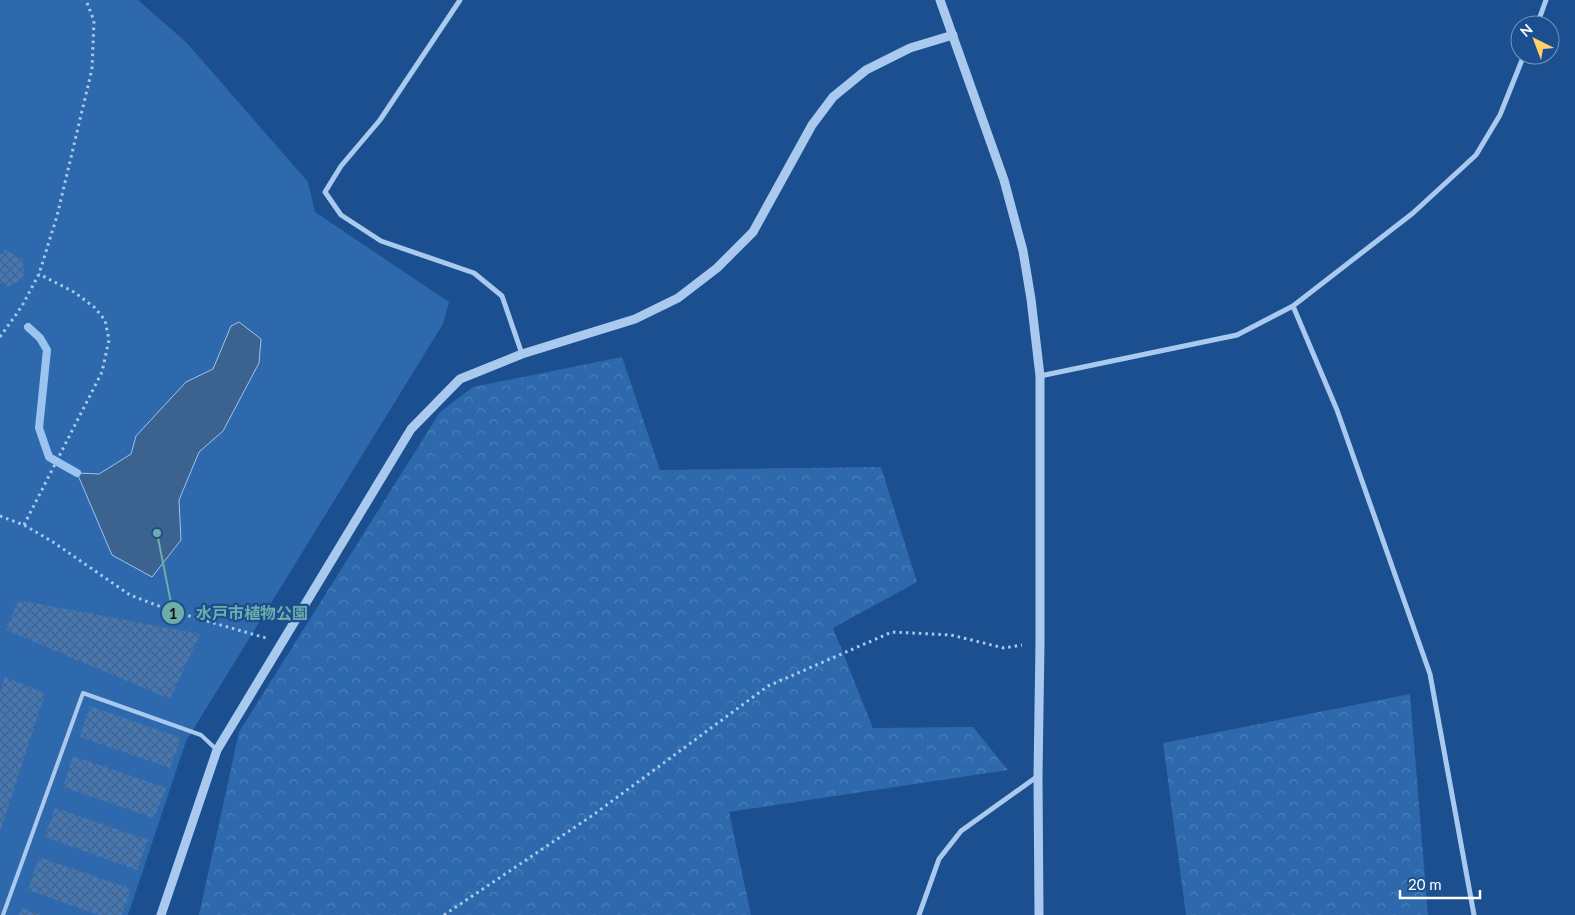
<svg xmlns="http://www.w3.org/2000/svg" width="1575" height="915" viewBox="0 0 1575 915" font-family="Lato,'Noto Sans JP',sans-serif">
	<style>
		.forest { fill: url(#forest-crowns) }
		.park { fill: #2e69ad }
		.water { fill: #3c6290; stroke: #9cc4f0 }
		.lines { fill: none; stroke-linecap: round; stroke-linejoin: round }
		.stream { stroke: #9cc4f0; stroke-width: 8 }
		.building { fill: url(#building-cross-hatch) }
		.path { stroke: #a9c9ee; stroke-width: 3; stroke-dasharray: 2.5 4; stroke-linecap: butt }
		.service { stroke: #a9c9ee; stroke-width: 4 }
		.minor { stroke: #a9c9ee; stroke-width: 5 }
		.tertiary { stroke: #a9c9ee; stroke-width: 9 }
		.leader { fill: none; stroke: #6fada8; stroke-width: 2 }
		.callout-dot { fill: #6fada8; stroke: #1b4f8f; stroke-width: 2 }
		.mark-label { font-size: 15px; text-anchor: middle; font-weight: bold; fill: #111 }
		.callout-label { font-size: 16px; text-anchor: middle; font-weight: bold; fill: #6fada8; stroke: #1b4f8f; stroke-width: 4.5; stroke-linejoin: round; paint-order: stroke }
	</style>
	<defs>
		<pattern id="forest-crowns" width="20" height="18" patternUnits="userSpaceOnUse" patternTransform="scale(1.25)"><rect width="20" height="18" fill="#2e69ad"/><path d="M2 6a3 3 0 1 1 6 0M12 15a3 3 0 1 1 6 0" fill="none" stroke="#4d80b9"/></pattern>
		<pattern id="building-cross-hatch" width="8" height="8" patternUnits="userSpaceOnUse" patternTransform="scale(1.25)"><rect width="8" height="8" fill="#4478b7"/><path d="M0 0l8 8M0 8l8-8" fill="none" stroke="#486282"/></pattern>
	</defs>
	<rect width="100%" height="100%" fill="#1b4f8f"/>
	<g class="forest">
		<polygon points="622,357 660,470 881,467 917,582 833,628 873,728 973,727 1008,770 729,812 751,915 199,915 239,732 440,412 473,387"/>
		<polygon points="1410,694 1428,915 1186,915 1163,743"/>
	</g>
	<polygon class="park" points="0,0 138,0 187,43 308,182 315,212 449,302 443,324 186,741 128,915 0,915"/>
	<polygon class="water" points="239,322 261,339 259,363 223,431 199,452 179,500 181,540 152,577 112,555 77,473 99,474 131,454 136,436 186,382 213,369 231,326"/>
	<g class="lines">
		<polyline class="stream" points="28,327 40,338 47,350 39,428 49,457 77,473"/>
	</g>
	<g class="building">
		<polygon points="6,250 23,260 24,278 7,287 0,282 0,255"/>
		<polygon points="18,600 200,634 170,699 6,630"/>
		<polygon points="5,677 45,693 0,832 0,693"/>
		<polygon points="90,706 181,738 170,768 80,737"/>
		<polygon points="73,756 166,788 154,818 63,787"/>
		<polygon points="55,808 148,840 137,870 45,837"/>
		<polygon points="39,857 131,889 122,915 99,915 28,890"/>
		<polygon points="22,908 40,915 19,915"/>
	</g>
	<g class="lines">
		<g class="path">
			<polyline points="0,337 22,306 39,274 57,216 92,69 94,21 86,0"/>
			<polyline points="0,516 24,525 53,542 130,595 172,611 266,638"/>
			<polyline points="24,525 102,372 109,340 105,320 94,307 74,292 39,274"/>
			<polyline points="444,915 593,815 768,686 892,632 951,635 1004,648 1022,645"/>
		</g>
		<polyline class="service" points="3,915 83,693 201,735 217,750"/>
		<g class="minor">
			<polyline points="460,0 380,120 341,166 325,192 341,215 381,241 474,273 502,296 522,354"/>
			<polyline points="1537,25 1546,0"/>
			<polyline points="1293,306 1337,410 1430,674 1474,915"/>
			<polyline points="1040,376 1237,335 1293,306 1413,213 1476,155 1500,115 1524,55"/>
			<polyline points="919,915 939,859 961,831 1038,776"/>
		</g>
		<g class="tertiary">
			<polyline points="940,0 1004,180 1023,251 1031,299 1040,376 1040,642 1038,776 1039,915"/>
			<polyline points="161,915 217,750 411,429 460,379 522,354 635,319 678,298 717,268 753,232 812,125 833,97 866,70 910,48 953,35"/>
		</g>
	</g>
	<path class="leader" d="M157 533L173 613"/>
	<g class="callout-dot">
		<circle cx="157" cy="533" r="5"/>
		<circle cx="173" cy="613" r="12"/>
	</g>
	<g class="mark-label">
		<text x="173" y="619">1</text>
	</g>
	<g class="callout-label">
		<text x="252" y="619">水戸市植物公園</text>
	</g>
	<g transform="translate(1535 40) rotate(318)"><circle r="24" fill="#1b4f8f" stroke="#7695bc"/>
	<path d="M0-4L9 19L0 12L-9 19Z" fill="#ffd166"/>
	<text y="-8" font-size="14" font-weight="bold" text-anchor="middle" fill="#ffffff">N</text>
	</g>
	<path d="M1400 890v8h80v-8" fill="none" stroke="#ffffff" stroke-width="2.5"/>
	<text x="1408" y="890" font-size="15" fill="#ffffff" stroke="#1b4f8f" stroke-width="4" paint-order="stroke">20 m</text>
</svg>
